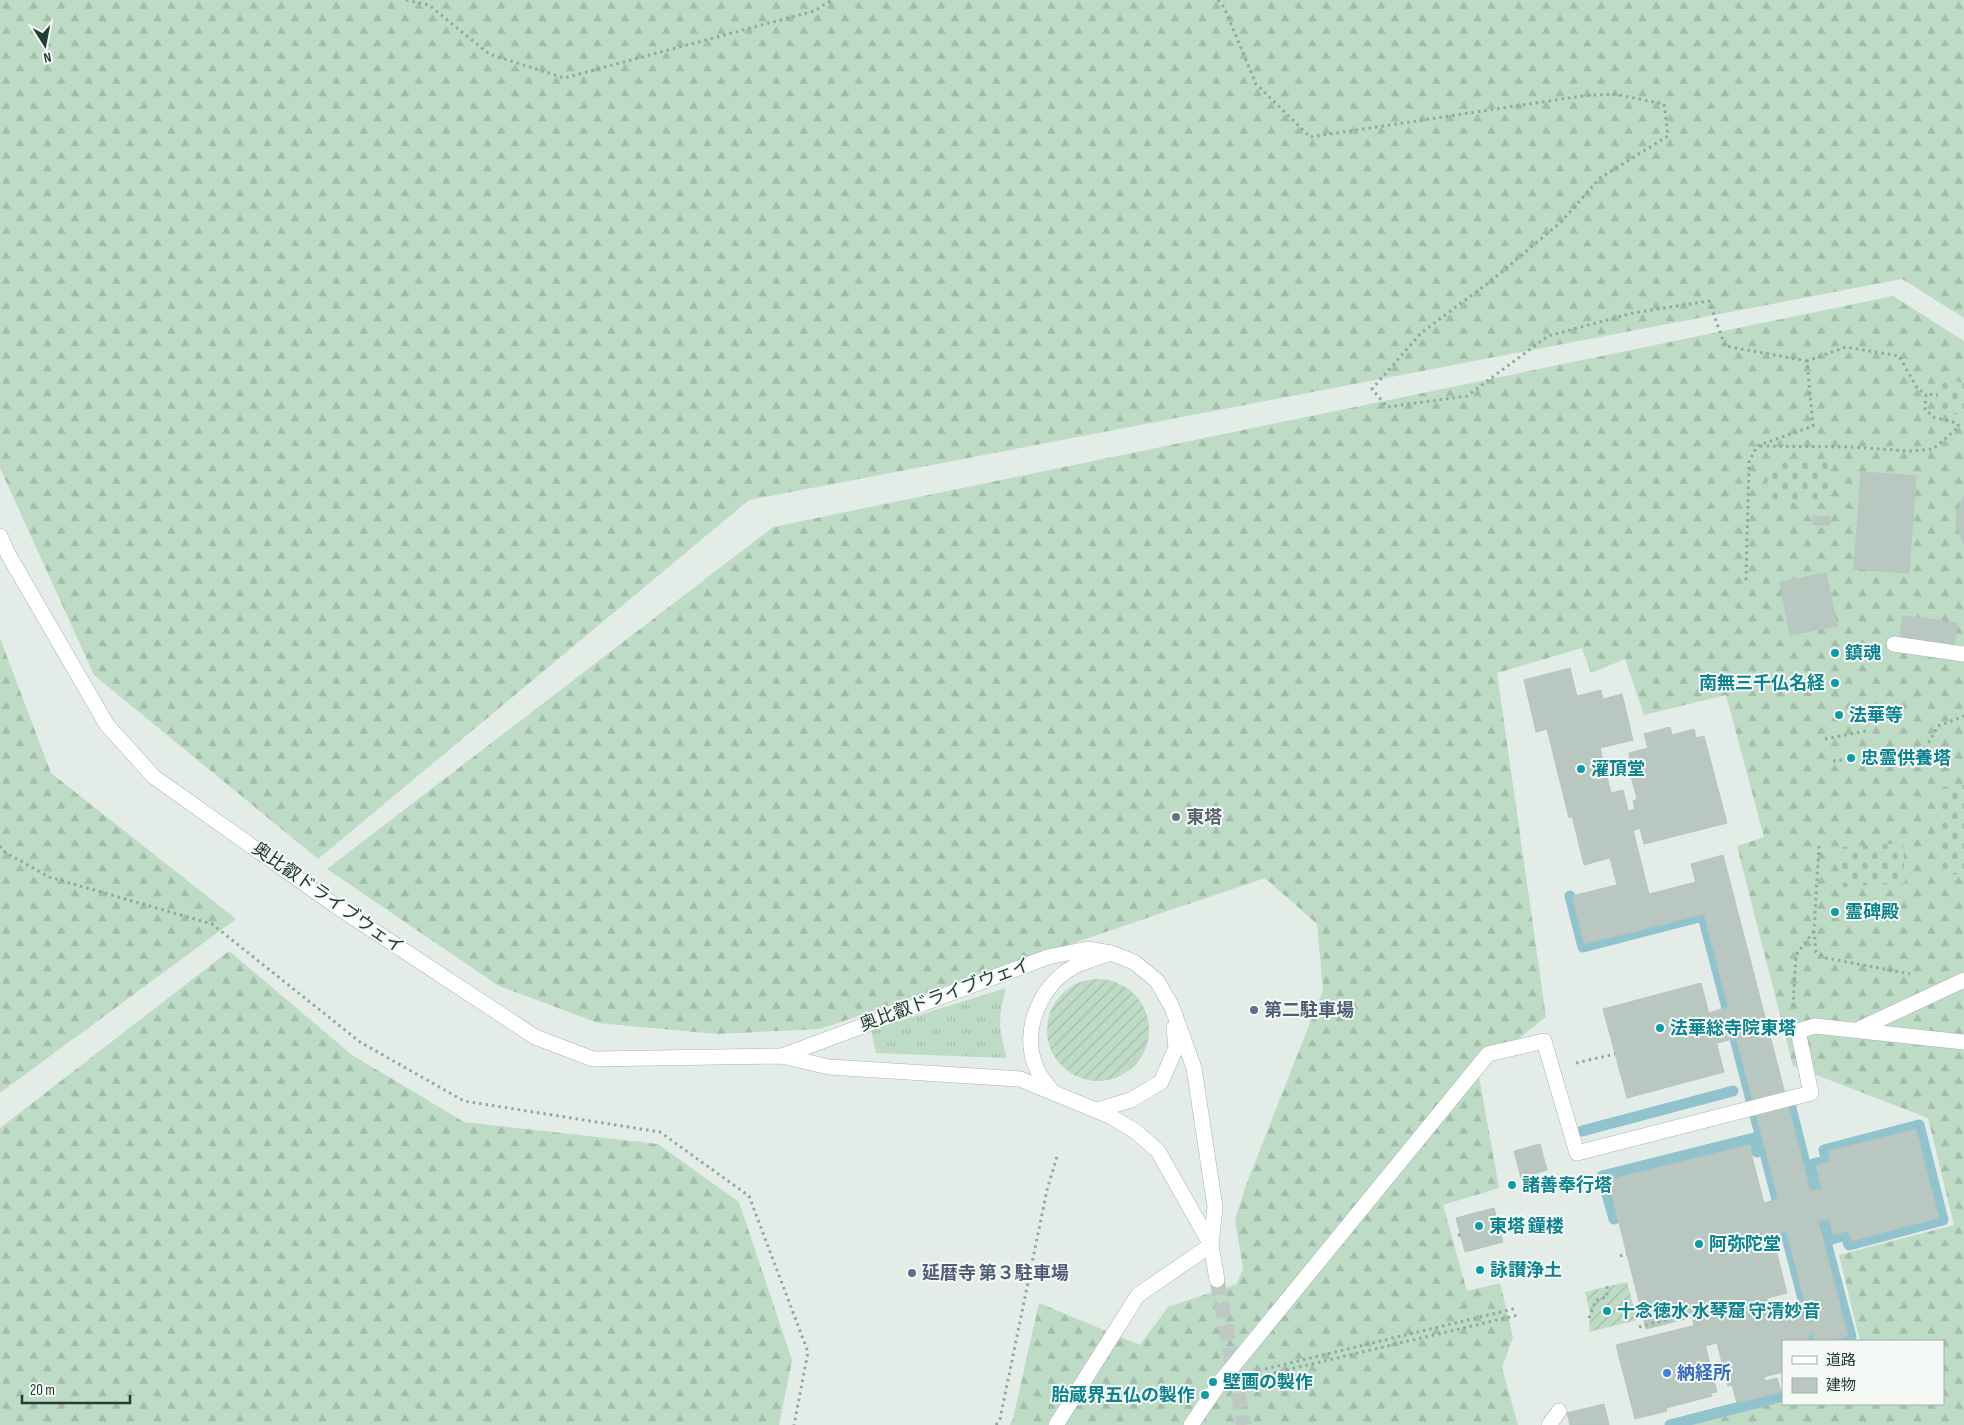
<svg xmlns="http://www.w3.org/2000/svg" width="1964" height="1425" viewBox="0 0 1964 1425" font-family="'Sofia Sans Condensed','Noto Sans JP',sans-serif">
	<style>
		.grass { fill: url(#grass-tufts) }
		.forest { fill: url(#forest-firs) }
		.cemetery { fill: url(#cemetery-stones) }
		.garden { fill: url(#garden-furrows) }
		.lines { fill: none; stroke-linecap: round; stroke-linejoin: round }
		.stream { stroke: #90c3cd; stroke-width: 11 }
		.building { fill: #b9c7c1; stroke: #b7c5bf }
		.tertiary-tunnel { stroke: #bec9c4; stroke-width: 15; stroke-dasharray: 15 8; stroke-linecap: butt }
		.service-casing { stroke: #a7b4af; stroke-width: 16 }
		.minor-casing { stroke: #a7b4af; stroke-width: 16 }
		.tertiary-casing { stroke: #a7b4af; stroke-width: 16 }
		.path { stroke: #87ada1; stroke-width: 3; stroke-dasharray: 2.5 4; stroke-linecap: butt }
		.service { stroke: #fff; stroke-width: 15 }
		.minor { stroke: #fff; stroke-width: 15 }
		.tertiary { stroke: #fff; stroke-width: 15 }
		.culture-dot { fill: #0f9aa8; stroke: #f4f9f6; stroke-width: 2 }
		.worship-dot { fill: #6b7280; stroke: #f4f9f6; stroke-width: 2 }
		.service-dot { fill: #5c6f8a; stroke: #f4f9f6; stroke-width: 2 }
		.shop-dot { fill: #3f7fe0; stroke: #f4f9f6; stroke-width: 2 }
		.labels { text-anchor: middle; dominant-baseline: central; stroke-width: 4; stroke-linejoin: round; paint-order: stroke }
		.culture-label { font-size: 18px; font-weight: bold; fill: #0d838f; stroke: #f4f9f6; text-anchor: start }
		.worship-label { font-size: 18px; font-weight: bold; fill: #5b616d; stroke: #f4f9f6; text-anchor: start }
		.street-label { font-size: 18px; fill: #253c36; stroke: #f4f9f6 }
		.service-label { font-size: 18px; font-weight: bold; fill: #4e5e75; stroke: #f4f9f6; text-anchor: start }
		.shop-label { font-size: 18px; font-weight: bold; fill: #366cbe; stroke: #f4f9f6; text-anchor: start }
	</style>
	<defs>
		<pattern id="grass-tufts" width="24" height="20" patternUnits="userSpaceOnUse" patternTransform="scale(1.25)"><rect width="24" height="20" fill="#bedbc6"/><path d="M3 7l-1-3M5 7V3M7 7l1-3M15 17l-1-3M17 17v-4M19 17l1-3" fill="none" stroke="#a3bdab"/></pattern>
		<pattern id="forest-firs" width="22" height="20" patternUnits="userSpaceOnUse" patternTransform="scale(1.25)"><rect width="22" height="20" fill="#bedbc6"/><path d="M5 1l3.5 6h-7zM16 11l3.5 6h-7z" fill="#a3bdab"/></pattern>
		<pattern id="cemetery-stones" width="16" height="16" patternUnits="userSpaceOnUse" patternTransform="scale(1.25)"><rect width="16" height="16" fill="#bedbc6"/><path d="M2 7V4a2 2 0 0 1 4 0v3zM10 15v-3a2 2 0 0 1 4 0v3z" fill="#a3bdab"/></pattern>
		<pattern id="garden-furrows" width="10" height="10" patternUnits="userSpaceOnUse" patternTransform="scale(1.25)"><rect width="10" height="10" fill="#bedbc6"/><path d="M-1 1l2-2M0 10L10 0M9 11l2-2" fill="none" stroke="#a3bdab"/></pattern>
	</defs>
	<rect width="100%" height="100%" fill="#e4ece8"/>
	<path class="grass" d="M1006,988C998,1019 998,1027 1007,1058L876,1053L871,1030Z"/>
	<g class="forest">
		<polygon points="0,0 1964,0 1964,318 1902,279 749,500 318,859 94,675 0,468"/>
		<polygon points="1893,296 1964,341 1964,1425 1690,1425 1783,1401 1783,1404 1943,1404 1943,1341 1860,1341 1839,1255 1954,1225 1928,1118 1793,1066 1737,846 1764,837 1726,695 1644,715 1625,659 1591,673 1582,648 1497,673 1546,1017 1478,1071 1499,1188 1443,1205 1467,1291 1500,1283 1513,1337 1502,1368 1518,1425 1010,1425 1013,1419 1039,1303 1140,1345 1168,1307 1237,1284 1243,1268 1235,1220 1246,1185 1323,990 1317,924 1265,878 820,1029 717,1034 598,1023 499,986 327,869 773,527"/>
		<polygon points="0,638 51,773 236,919 0,1093"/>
		<polygon points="229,951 352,1055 464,1122 658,1144 739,1202 792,1360 779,1425 0,1425 0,1128"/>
	</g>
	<g class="cemetery">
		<polygon points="1941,378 1964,383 1964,416 1934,410"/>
		<polygon points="1768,461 1830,462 1829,503 1767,502"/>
		<polygon points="1964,785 1964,874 1942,875 1937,787"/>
		<polygon points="1903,843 1905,883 1843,887 1841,847"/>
	</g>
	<g class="garden">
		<circle cx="1098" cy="1030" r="51"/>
		<polygon points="1627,1282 1637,1320 1589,1332 1590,1312 1585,1292"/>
	</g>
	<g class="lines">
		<g class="stream">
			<polyline points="1570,896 1583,947 1703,916 1814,1341"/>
			<polyline points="1790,1104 1811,1187 1818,1185 1813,1164 1827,1161 1824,1150 1919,1125 1943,1220 1849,1245 1846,1235 1832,1239 1827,1221 1821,1223 1851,1337 1833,1341"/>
			<polyline points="1582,1131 1733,1091"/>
			<polyline points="1614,1219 1602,1176 1754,1138 1757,1152"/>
			<polyline points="1670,1425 1783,1396"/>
		</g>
	</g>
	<g class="building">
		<polygon points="1861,472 1916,476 1909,573 1854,569"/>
		<polygon points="1964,497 1964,496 1964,544 1956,526 1957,511"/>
		<polygon points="1813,516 1830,517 1830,525 1813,525"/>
		<polygon points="1826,573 1837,626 1790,635 1780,582"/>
		<polygon points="1903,616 1957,623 1954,645 1900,637"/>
		<polygon points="1570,668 1577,696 1601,690 1603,699 1622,694 1633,740 1600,748 1611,793 1623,790 1645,878 1617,885 1610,858 1584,865 1572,816 1569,818 1547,729 1536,732 1524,680"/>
		<polygon points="1670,727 1672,735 1694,729 1696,738 1704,736 1727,823 1644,844 1633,801 1637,799 1627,761 1630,759 1629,753 1648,748 1644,734"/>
		<polygon points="1636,809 1641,828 1633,831 1628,811"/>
		<polygon points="1723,855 1848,1336 1828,1341 1815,1341 1691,864"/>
		<polygon points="1645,878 1657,926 1584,944 1572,896"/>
		<polygon points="1696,882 1704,914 1657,926 1649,894"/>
		<polygon points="1701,983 1724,1072 1627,1098 1603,1009"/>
		<polygon points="1728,1007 1736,1038 1717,1043 1709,1013"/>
		<polygon points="1916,1129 1939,1218 1851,1241 1848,1231 1833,1235 1816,1166 1830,1162 1828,1151"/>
		<polygon points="1540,1144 1547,1170 1521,1178 1514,1151"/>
		<polygon points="1749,1145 1787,1293 1646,1329 1608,1180"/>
		<polygon points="1821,1189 1829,1219 1818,1221 1810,1191"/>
		<polygon points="1778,1199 1786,1231 1772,1235 1764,1203"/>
		<polygon points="1494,1208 1503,1242 1465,1252 1456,1218"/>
		<polygon points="1767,1298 1773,1320 1715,1335 1717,1343 1705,1346 1700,1324 1694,1325 1692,1317"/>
		<polygon points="1801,1313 1808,1341 1783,1341 1783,1372 1728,1386 1715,1335"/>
		<polygon points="1809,1320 1813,1334 1807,1336 1803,1322"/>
		<polygon points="1700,1324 1717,1392 1711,1393 1712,1396 1666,1408 1667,1411 1635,1419 1616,1345"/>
		<polygon points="1722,1364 1725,1377 1714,1380 1710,1367"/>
		<polygon points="1764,1377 1765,1381 1777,1378 1781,1392 1737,1403 1732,1385"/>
		<polygon points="1604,1404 1609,1425 1570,1425 1567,1413"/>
	</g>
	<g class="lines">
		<polyline class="tertiary-tunnel" points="1217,1280 1244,1425"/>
		<g class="service-casing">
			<g id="service">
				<polyline points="1894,644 1964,654"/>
				<polyline points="1859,1029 1964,980"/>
				<polyline points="1191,1425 1221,1381 1488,1054 1544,1041 1577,1153 1811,1093 1798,1031 1815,1026 1964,1042"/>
				<polyline points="1549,1425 1559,1411"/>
			</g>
		</g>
		<g class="minor-casing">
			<polyline id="minor" points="1056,1425 1138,1295 1211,1245"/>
		</g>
		<g class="tertiary-casing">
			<g id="tertiary">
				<polyline points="0,536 8,554 107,725 154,777 336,906 535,1037 593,1059 782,1056 829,1067 1020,1079 1110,1116 1135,1131 1158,1151 1211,1245"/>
				<polyline points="782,1056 1048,957 1087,949 1111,953 1134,962 1157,981 1172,1007 1194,1068 1215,1207 1211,1245 1217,1280"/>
				<path d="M1053,1093C1048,1085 1039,1076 1036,1067C1020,1029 1042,982 1077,965C1088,960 1100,957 1111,953"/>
				<polyline points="1097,1110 1131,1100 1161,1082 1176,1048 1174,1028"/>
			</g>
		</g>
		<g class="path">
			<polyline points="406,0 429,5 489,54 564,78 814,11 832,0"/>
			<polyline points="1218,0 1224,7 1256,84 1310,137 1582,96 1614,94 1664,104 1668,136 1600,178 1561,222 1491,281 1421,333 1372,389 1387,407 1467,396 1548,336 1633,313 1709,301 1725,346 1807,361"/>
			<polyline points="1760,446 1851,447 1909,451 1933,449 1959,427 1957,423 1933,417 1925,409 1926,394 1938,395"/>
			<polyline points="1746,580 1749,462 1757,446 1813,426 1807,361 1846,347 1899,356 1917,388 1926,394"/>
			<polyline points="1825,739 1866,731"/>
			<polyline points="1919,760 1938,726 1964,716"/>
			<polyline points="1833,761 1842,760"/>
			<polyline points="0,846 3,851 49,877 212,924 360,1042 464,1101 660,1132 749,1196 808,1352 794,1425"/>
			<polyline points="1819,846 1814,931 1816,952 1826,958 1910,974"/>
			<polyline points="1793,1006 1796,955 1814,931"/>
			<polyline points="1576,1063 1615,1054"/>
			<polyline points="1458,1235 1461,1235"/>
			<polyline points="1620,1256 1627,1254"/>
			<polyline points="1589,1318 1596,1300 1607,1297 1607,1285"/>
			<polyline points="1639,1327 1688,1314"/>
			<polyline points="1265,1369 1517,1308"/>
			<polyline points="1261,1376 1518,1315"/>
			<polyline points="996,1425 1000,1419 1047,1190 1058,1153"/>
		</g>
		<use href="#service" class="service"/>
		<use href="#minor" class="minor"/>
		<use href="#tertiary" class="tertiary"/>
	</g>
	<g class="culture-dot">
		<circle cx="1835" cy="653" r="5"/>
		<circle cx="1835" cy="683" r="5"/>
		<circle cx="1839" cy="715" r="5"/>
		<circle cx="1851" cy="758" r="5"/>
		<circle cx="1581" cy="769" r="5"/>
		<circle cx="1835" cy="912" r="5"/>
		<circle cx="1660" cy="1028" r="5"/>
		<circle cx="1512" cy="1185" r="5"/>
		<circle cx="1479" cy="1226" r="5"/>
		<circle cx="1699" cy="1244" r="5"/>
		<circle cx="1480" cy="1270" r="5"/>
		<circle cx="1607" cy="1311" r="5"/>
		<circle cx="1213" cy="1382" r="5"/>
		<circle cx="1205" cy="1395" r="5"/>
	</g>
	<circle class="worship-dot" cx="1176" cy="817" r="5"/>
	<g class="service-dot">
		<circle cx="1254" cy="1010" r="5"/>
		<circle cx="912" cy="1273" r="5"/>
	</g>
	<circle class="shop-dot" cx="1667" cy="1373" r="5"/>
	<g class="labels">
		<g class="culture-label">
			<text x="1845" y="653">鎮魂</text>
			<text x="1825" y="683" text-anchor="end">南無三千仏名経</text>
			<text x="1849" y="715">法華等</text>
			<text x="1861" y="758">忠霊供養塔</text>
			<text x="1591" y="769">灌頂堂</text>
			<text x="1845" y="912">霊碑殿</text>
			<text x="1670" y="1028">法華総寺院東塔</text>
			<text x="1522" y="1185">諸善奉行塔</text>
			<text x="1489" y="1226">東塔 鐘楼</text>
			<text x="1709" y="1244">阿弥陀堂</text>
			<text x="1490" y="1270">詠讃浄土</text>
			<text x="1617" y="1311">十念徳水 水琴窟 守清妙音</text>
			<text x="1223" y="1382">壁画の製作</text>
			<text x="1195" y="1395" text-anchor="end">胎蔵界五仏の製作</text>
		</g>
		<g class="worship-label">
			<text x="1186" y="817">東塔</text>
		</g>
		<g class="street-label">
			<text transform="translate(328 898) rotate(35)">奥比叡ドライブウェイ</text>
			<text transform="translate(945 995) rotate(-20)">奥比叡ドライブウェイ</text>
		</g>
		<g class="service-label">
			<text x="1264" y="1010">第二駐車場</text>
			<text x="922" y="1273">延暦寺 第３駐車場</text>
		</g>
		<g class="shop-label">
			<text x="1677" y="1373">納経所</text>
		</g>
	</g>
	<rect x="1782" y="1340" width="162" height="65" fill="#f4f9f6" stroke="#a1ada9"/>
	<rect x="1792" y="1356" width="25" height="8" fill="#ffffff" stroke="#a1ada9"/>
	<text x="1826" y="1365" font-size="15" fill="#253c36">道路</text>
	<rect x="1792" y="1378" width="25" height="15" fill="#b9c7c1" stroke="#a1ada9"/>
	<text x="1826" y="1390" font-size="15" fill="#253c36">建物</text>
	<g transform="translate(45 45) rotate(169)" stroke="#f4f9f6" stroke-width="4" paint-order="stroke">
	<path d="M0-4L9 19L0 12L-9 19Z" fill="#253c36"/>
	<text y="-8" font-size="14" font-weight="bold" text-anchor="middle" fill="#253c36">N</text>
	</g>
	<path d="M22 1395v8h108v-8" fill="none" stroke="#253c36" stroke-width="2.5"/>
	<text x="30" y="1395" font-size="15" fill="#253c36" stroke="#f4f9f6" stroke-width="4" paint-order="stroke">20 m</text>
</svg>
